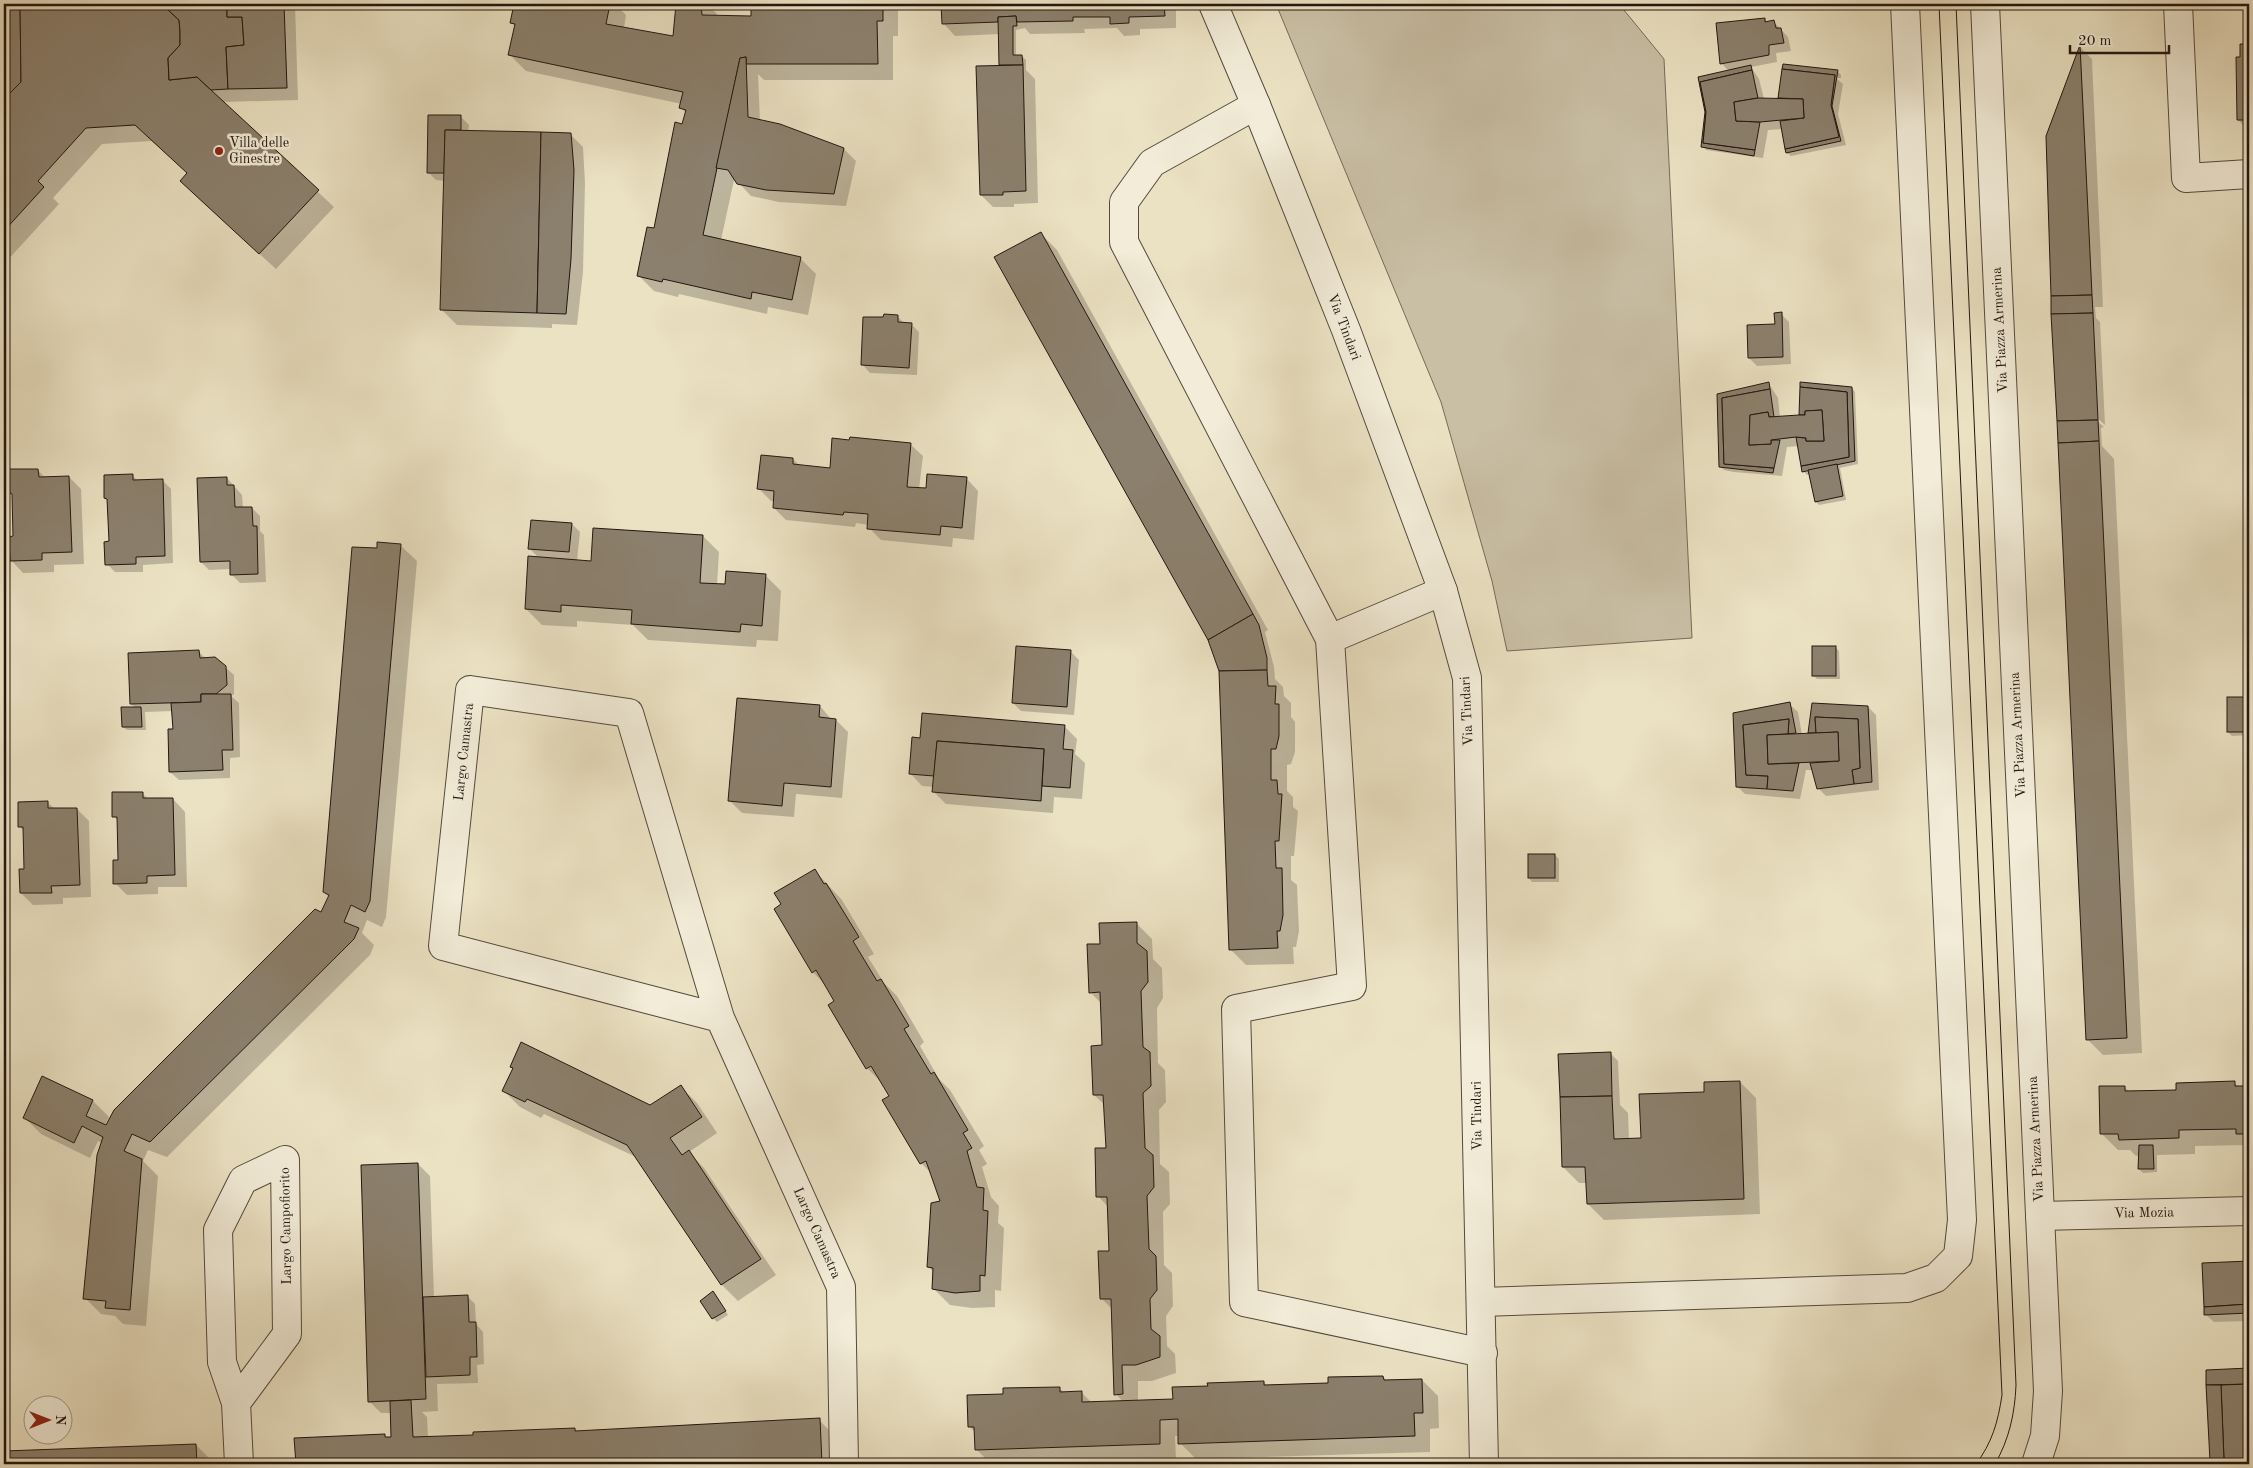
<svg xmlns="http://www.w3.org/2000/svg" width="2253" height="1468" viewBox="0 0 2253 1468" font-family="'Old Standard TT',serif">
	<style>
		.green { fill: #c9bfa5; stroke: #766a5a }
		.shadow { fill: #0003 }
		.building { fill: #8b806d; stroke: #231610 }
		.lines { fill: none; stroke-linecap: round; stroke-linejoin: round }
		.minor-casing { stroke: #55493d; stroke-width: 30 }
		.minor { stroke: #f2ecd8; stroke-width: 28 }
		.tram { stroke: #231610; stroke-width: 1 }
		.poi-dot { fill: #8f2418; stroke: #f2ecd8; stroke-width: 2 }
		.labels { text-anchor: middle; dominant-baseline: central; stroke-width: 5; stroke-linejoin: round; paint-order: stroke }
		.poi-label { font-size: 14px; fill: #231610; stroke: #f2ecd8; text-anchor: start }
		.street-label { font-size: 14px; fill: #231610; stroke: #f2ecd8 }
	</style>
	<rect width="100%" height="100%" fill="#ebe2c3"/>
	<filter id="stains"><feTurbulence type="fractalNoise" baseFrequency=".004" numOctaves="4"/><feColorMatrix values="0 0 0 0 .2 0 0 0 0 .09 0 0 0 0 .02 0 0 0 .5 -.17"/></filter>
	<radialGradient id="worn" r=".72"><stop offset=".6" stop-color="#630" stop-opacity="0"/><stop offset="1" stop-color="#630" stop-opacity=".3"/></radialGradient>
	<polygon class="green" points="1276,4 1619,4 1664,59 1692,638 1507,651 1492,581 1441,402"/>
	<g class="shadow">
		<polygon points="4,4 19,4 19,88 22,88 21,4 295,4 298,100 222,102 334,207 276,269 197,197 188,174 152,141 102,144 53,198 59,204 4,264"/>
		<polygon points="515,4 615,4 626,15 624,28 674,37 678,4 707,4 717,14 717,16 753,17 753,4 898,4 898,36 893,36 893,80 764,80 758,74 760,121 844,149 856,161 846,206 779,202 751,196 737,181 734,180 721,240 800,258 816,274 808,315 768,307 767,314 679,294 678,297 654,291 638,275 655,230 687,114 681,108 682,104 526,71 510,55 516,27 511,22"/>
		<polygon points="942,4 1176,4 1176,28 1140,29 1140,35 1124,36 1117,28 1084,29 1085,33 1030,34 1025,28 1016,30 1016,56 1022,56 1026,60 1026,70 1035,79 1038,203 1014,204 1014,207 993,207 981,195 1002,67 1000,65 1000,34 955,36 943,23"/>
		<polygon points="2245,4 2249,4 2249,131 2238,120 2242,58 2246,45"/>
		<polygon points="1765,19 1768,23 1774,22 1788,37 1791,51 1776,53 1777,62 1751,67 1759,79 1764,99 1780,99 1783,69 1837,71 1841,75 1841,78 1836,78 1843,84 1838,114 1846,145 1791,156 1787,153 1782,129 1768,130 1763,158 1706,150 1703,146 1729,71 1722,64 1717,24"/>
		<polygon points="2081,48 2092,59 2103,307 2095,307 2096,318 2100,322 2105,425 2096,417 2096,420 2104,427 2101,428 2102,446 2114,459 2142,1053 2103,1055 2087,1039 2048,136"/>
		<polygon points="430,116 461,117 469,125 468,132 570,134 583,147 585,183 583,272 577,325 552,324 552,328 457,325 441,309 445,181 436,180 428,172"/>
		<polygon points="1041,234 1057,250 1268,630 1265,632 1274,667 1275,679 1283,687 1284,696 1291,703 1291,717 1295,722 1295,752 1291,764 1287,765 1287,791 1293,797 1293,807 1298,811 1294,856 1291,856 1291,880 1297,885 1299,931 1296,947 1293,947 1294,964 1246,965 1230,949 1221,672 1209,640"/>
		<polygon points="1781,314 1789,322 1791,364 1757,366 1749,358 1776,325"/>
		<polygon points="898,317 905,324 911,324 919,332 917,375 870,373 862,364"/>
		<polygon points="1769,384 1778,398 1780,418 1800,417 1852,388 1855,392 1858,464 1840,468 1846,500 1819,505 1816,502 1810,474 1807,475 1804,472 1808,472 1806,470 1803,471 1799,446 1787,447 1782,476 1734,472 1724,470 1720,466"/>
		<polygon points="910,444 923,456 919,489 927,490 966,478 978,491 974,540 953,538 952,547 881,540 869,528 869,525 856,523 855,527 786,520 774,508 775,501 771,501 759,489 793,459 800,466 831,469"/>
		<polygon points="38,470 45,478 69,477 81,489 84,564 54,565 54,572 23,573 11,560 15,538 14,496 9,492"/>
		<polygon points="132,475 138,481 163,481 171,489 173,563 143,565 143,572 115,572 107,564 110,542 109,501 105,497"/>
		<polygon points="227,478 242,495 243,508 252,508 260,516 260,531 264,535 266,582 240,583 232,575 231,569 209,570 201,562"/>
		<polygon points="572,524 580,532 577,561 592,562 703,536 719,552 717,585 726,586 765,575 781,591 778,641 757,640 756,647 648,640 633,625 577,621 577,627 542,625 526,609 539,558 529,548"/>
		<polygon points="400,545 417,561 386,917 382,927 367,920 362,933 374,945 370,955 167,1157 148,1150 143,1161 158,1176 146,1326 123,1324 115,1316 101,1314 85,1298 102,1143 98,1141 90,1158 41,1134 25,1118 43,1078 93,1101 109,1117 105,1125 107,1126 321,914 329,897 324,892 378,550"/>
		<polygon points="1835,647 1839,651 1840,679 1817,679 1814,676"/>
		<polygon points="199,652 206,659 225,667 234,675 234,694 231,696 239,703 240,757 230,758 230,778 179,780 170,772 174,731 173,711 145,712 146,730 127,730 123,727 136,708 131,704"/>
		<polygon points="1071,652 1079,660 1074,715 1021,711 1013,703"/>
		<polygon points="2228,698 2249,699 2249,735 2232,736 2228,732"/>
		<polygon points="1789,704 1798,712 1802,735 1810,735 1813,704 1868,707 1876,715 1879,790 1826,796 1818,788 1813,770 1806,770 1800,799 1745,794 1737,786 1734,714"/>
		<polygon points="820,706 832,720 836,720 848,732 842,798 796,794 794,817 742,813 730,801"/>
		<polygon points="1065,727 1077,739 1075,754 1085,763 1082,799 1054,797 1053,813 946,804 934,792 934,787 922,786 910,773 921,739"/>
		<polygon points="142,793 149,800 173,799 185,812 187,887 158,887 158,894 127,895 115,883 119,861 118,821 114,816"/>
		<polygon points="48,803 55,809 77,809 89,821 91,897 63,898 63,904 33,905 21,893 25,870 24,831 20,827"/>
		<polygon points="1555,855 1559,859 1559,882 1532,882 1529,878"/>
		<polygon points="815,871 842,900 874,954 868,957 884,983 897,996 924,1042 920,1046 939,1079 950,1090 984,1146 979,1150 987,1164 982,1167 991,1197 999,1206 998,1223 1004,1228 1001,1291 995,1290 995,1307 972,1308 950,1305 934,1289 934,1273 929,1267 942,1202 932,1174 921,1163 884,1100 890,1096 883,1084 867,1068 836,1002 826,986 813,972 783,905"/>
		<polygon points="1136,923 1152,939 1153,959 1162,968 1163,998 1157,1008 1158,1063 1165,1070 1166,1102 1159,1110 1160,1164 1169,1172 1170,1204 1163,1212 1164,1265 1172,1273 1173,1306 1166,1316 1167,1346 1175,1354 1176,1373 1152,1381 1138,1381 1138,1402 1174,1401 1210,1387 1264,1382 1267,1386 1329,1384 1383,1377 1387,1381 1422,1380 1438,1396 1439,1428 1430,1429 1430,1452 1196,1459 1180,1443 1179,1436 1175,1436 1176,1460 991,1464 976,1449 975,1432 969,1426 1005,1396 1059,1388 1065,1393 1082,1393 1092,1403 1123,1402 1116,1394 1113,1310 1101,1298 1110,1252 1109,1208 1098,1196 1107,1149 1105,1105 1094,1095 1103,1047 1102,1004 1090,992 1101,945"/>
		<polygon points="1610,1053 1618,1061 1620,1105 1628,1113 1629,1140 1642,1139 1705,1093 1740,1082 1756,1098 1760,1214 1604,1220 1588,1204 1587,1183 1579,1183 1563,1167"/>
		<polygon points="511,1066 650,1107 681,1087 697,1103 717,1133 689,1152 704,1168 776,1275 738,1301 722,1285 636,1157 544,1114 541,1118 520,1107 504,1091 514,1069"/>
		<polygon points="2234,1083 2239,1087 2249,1087 2249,1145 2195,1146 2195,1154 2157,1155 2157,1172 2143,1173 2139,1169 2140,1155 2136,1156 2130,1150 2118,1150 2102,1134 2124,1087 2130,1092 2178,1091"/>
		<polygon points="418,1164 430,1176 434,1298 467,1296 475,1304 476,1324 483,1332 484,1364 477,1365 478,1383 437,1384 438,1411 422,1412 427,1417 428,1438 575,1429 579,1433 819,1420 835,1436 836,1464 297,1464 296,1439 384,1435 387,1439 392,1438 391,1413 381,1413 369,1401"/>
		<polygon points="2249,1262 2249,1321 2214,1322 2205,1314 2203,1264"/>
		<polygon points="716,1296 728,1315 717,1322 713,1318"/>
		<polygon points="2249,1370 2249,1464 2211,1464 2207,1371"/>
		<polygon points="196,1445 212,1461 212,1464 4,1464 4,1452"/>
	</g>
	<g class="building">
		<polygon points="4,4 20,4 21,82 4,99"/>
		<polygon points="20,4 168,4 167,9 179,20 180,31 180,45 168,58 169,80 197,77 319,190 259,254 180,181 187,173 135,125 86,128 38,181 44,187 4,231 4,99 21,82"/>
		<polygon points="168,4 227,4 227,17 242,17 244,45 226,47 228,89 211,90 197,77 169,80 168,58 180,45 180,31 179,20 167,9"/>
		<polygon points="227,4 284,4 287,88 228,89 226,47 244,45 242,17 227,17"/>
		<polygon points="514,4 610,4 606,24 673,36 676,4 701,4 702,15 751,16 751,4 883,4 883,21 877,21 878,64 746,64 746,57 740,58 703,235 801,257 792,300 752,292 751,299 663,279 662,282 637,276 647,227 654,228 675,122 682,124 686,110 679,108 683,92 508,55 515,24 510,23"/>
		<polygon points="941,4 1164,4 1165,16 1129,17 1129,23 1110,24 1110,17 1073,17 1073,21 1017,22 1016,16 998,17 998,22 942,24"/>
		<polygon points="2244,4 2249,4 2249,120 2237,120 2236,57 2240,57 2240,44 2245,44"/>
		<polygon points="1016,16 1017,26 1013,26 1013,55 1022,55 1023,65 999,65 998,17"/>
		<polygon points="1765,18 1765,22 1774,20 1776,28 1781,28 1784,43 1769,45 1769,55 1720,64 1716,23"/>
		<polygon points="2080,45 2092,295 2051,296 2046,136"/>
		<polygon points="746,57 748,117 780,124 844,148 834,194 766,190 737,184 728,170 716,168 740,58"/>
		<polygon points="1783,64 1838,70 1832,106 1841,141 1786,153 1785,149 1839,137 1831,105 1835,75 1782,69"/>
		<polygon points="1023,65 1026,191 1003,192 1003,195 980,195 976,66"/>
		<polygon points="1751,65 1752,70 1700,82 1706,112 1703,143 1755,150 1754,156 1701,147 1705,112 1698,77"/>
		<polygon points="1782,69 1835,75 1831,105 1839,137 1785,149 1780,121 1804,118 1803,99 1778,98"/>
		<polygon points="1752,70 1758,98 1734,102 1736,121 1760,122 1755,150 1703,143 1706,112 1700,82"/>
		<polygon points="1758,98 1803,99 1804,118 1760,122 1736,121 1734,102"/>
		<polygon points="428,115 461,115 461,130 445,130 444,173 427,173"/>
		<polygon points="445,130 541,132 537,313 440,310"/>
		<polygon points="541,132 571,133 574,170 571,259 566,314 537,313"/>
		<polygon points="1041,232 1253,614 1208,640 994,257"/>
		<polygon points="2092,295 2093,313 2051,314 2051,296"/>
		<polygon points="1782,312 1783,357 1748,358 1747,325 1775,324 1774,313"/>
		<polygon points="2093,313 2098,420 2057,421 2051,314"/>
		<polygon points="884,314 898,315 898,322 912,323 909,368 861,365 863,317 883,317"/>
		<polygon points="1769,382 1770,389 1722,398 1724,464 1774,468 1773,473 1719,467 1717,394"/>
		<polygon points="1800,382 1852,387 1855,461 1802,472 1801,466 1849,457 1847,392 1800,387"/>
		<polygon points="1800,387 1847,392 1849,457 1801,466 1796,437 1806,438 1806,441 1824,441 1822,410 1805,411 1805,415 1799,415"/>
		<polygon points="1770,389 1774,417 1769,417 1768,412 1750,415 1749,445 1771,444 1771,440 1780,440 1774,468 1724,464 1722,398"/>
		<polygon points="1822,410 1824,441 1806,441 1806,438 1796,437 1771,440 1771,444 1749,445 1750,415 1768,412 1769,417 1799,415 1805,415 1805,411"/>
		<polygon points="2098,420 2099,441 2058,443 2057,421"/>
		<polygon points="850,437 911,443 907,487 926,488 927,474 967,477 962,528 941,526 940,535 867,529 868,514 844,512 843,515 773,508 774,491 757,489 761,455 793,458 793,464 830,468 832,438 849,440"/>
		<polygon points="2099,441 2127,1038 2086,1040 2058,443"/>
		<polygon points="1837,464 1843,496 1815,502 1808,470"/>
		<polygon points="7,469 38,469 39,477 69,476 72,552 42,553 42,560 10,561 9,537 13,536 12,494 8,492"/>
		<polygon points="133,474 133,480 163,479 165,556 136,557 136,564 105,565 104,542 109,541 107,499 104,498 104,475"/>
		<polygon points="227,477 227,485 234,485 235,507 252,507 253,526 257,526 258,574 230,575 230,561 200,562 197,478"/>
		<polygon points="531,520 572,523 569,552 528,549"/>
		<polygon points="593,528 703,535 700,583 725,584 726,571 766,574 762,626 741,624 740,632 631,624 632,610 561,605 561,612 525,609 528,556 591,561"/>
		<polygon points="377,542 401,544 370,901 365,912 351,905 344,922 359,928 354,939 150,1142 132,1134 124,1151 142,1159 130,1310 105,1308 106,1301 83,1299 97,1155 103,1137 82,1126 74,1143 23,1118 42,1076 93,1100 86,1116 106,1125 114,1110 315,909 321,912 329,895 323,892 352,547 377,548"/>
		<polygon points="1253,614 1259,625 1267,658 1267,670 1219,671 1208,640"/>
		<polygon points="1016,646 1071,650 1067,707 1012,703"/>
		<rect x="1812" y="646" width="24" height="30"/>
		<polygon points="199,650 200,658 215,657 226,666 227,685 216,694 201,694 201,702 130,704 128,653"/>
		<polygon points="1267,670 1268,686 1276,686 1275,704 1279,704 1279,736 1276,749 1271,749 1271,780 1277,780 1278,794 1282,794 1279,841 1275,841 1276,868 1282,868 1283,915 1280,931 1277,931 1278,948 1229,950 1219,671"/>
		<polygon points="201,694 231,694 233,750 222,750 223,770 169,772 168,729 173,729 171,703 201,702"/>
		<rect x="2227" y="697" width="22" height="35"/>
		<polygon points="737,698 820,705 819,717 836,719 831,787 784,783 782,806 728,801"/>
		<polygon points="1790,702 1796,733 1788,734 1789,719 1743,725 1746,775 1768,776 1767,789 1736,787 1733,713"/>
		<polygon points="1812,703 1868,706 1872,782 1854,784 1852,770 1860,768 1858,719 1815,717 1816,733 1808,733"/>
		<polygon points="121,707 141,707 142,727 122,727"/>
		<polygon points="922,713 1065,725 1063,749 1073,750 1070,788 1042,786 1044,749 937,741 934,776 909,774 912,737 920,738"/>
		<polygon points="1815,717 1858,719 1860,768 1852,770 1854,784 1817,789 1810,763 1839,761 1838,732 1816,733"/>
		<polygon points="1789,719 1788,734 1767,735 1768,764 1799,763 1793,791 1767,789 1768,776 1746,775 1743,725"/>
		<polygon points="1838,732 1839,761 1768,764 1767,735"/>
		<polygon points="937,741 1044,749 1041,801 932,792"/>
		<polygon points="112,792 143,792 143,798 173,798 175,875 147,876 147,883 113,884 113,860 118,860 117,817 112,817"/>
		<polygon points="48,801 48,808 77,808 80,885 51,886 52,893 20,893 19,869 24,869 23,827 18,827 18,802"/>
		<rect x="1528" y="854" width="27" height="24"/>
		<polygon points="815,869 824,884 826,883 859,937 853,941 877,981 881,979 909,1026 904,1029 931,1074 934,1072 968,1130 963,1133 972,1148 967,1151 977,1187 984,1188 983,1210 988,1211 985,1276 980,1275 980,1291 955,1293 932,1289 933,1268 927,1267 931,1203 940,1201 926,1161 920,1164 882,1100 889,1096 871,1066 866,1069 828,1005 834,1001 816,970 812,973 774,909 781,904 774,893"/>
		<polygon points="1137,922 1137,943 1147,951 1148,982 1141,991 1143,1047 1150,1052 1151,1086 1143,1093 1145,1148 1153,1155 1154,1187 1147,1196 1149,1249 1156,1256 1157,1290 1150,1299 1151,1329 1160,1336 1160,1357 1136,1365 1122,1365 1123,1394 1114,1395 1111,1299 1100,1299 1098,1251 1109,1251 1107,1197 1096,1197 1095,1148 1106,1148 1103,1095 1093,1095 1091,1046 1102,1045 1100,992 1089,993 1087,944 1100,944 1099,923"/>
		<polygon points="521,1042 650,1105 681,1085 702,1117 670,1138 682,1155 689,1150 761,1259 721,1285 627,1145 527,1099 525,1102 502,1091 513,1068 510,1067"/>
		<polygon points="1611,1052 1612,1096 1560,1097 1558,1054"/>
		<polygon points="1740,1081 1744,1199 1587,1204 1585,1167 1562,1167 1560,1097 1612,1096 1614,1139 1641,1138 1639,1094 1704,1092 1704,1082"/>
		<polygon points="2235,1081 2235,1086 2249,1086 2249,1134 2236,1134 2236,1129 2179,1130 2179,1138 2119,1140 2118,1134 2100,1134 2099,1086 2125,1086 2125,1091 2176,1090 2176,1083"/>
		<polygon points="2139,1145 2153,1145 2154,1169 2138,1169"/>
		<polygon points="418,1163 426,1399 368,1402 361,1165"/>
		<polygon points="2249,1261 2249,1304 2204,1307 2202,1263"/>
		<polygon points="713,1291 726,1311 712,1319 700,1301"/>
		<polygon points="468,1295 469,1322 476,1322 477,1357 470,1357 470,1375 426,1377 423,1297"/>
		<polygon points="2249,1304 2249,1313 2204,1315 2204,1307"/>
		<polygon points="2249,1368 2249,1384 2206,1385 2206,1370"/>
		<polygon points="1383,1376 1384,1380 1422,1379 1423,1413 1414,1413 1415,1436 1178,1444 1178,1419 1160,1420 1160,1444 975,1450 974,1427 968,1427 967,1395 1003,1394 1003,1388 1060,1387 1060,1392 1082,1391 1082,1402 1173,1399 1172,1387 1208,1386 1207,1383 1264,1381 1264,1385 1328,1383 1328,1377"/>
		<polygon points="2249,1384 2249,1459 2224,1460 2221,1385"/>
		<polygon points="2206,1385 2221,1385 2224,1460 2210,1461"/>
		<polygon points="411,1400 413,1437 473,1435 473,1432 575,1428 575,1431 820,1418 822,1464 296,1464 294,1438 385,1434 385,1437 391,1437 390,1401"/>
		<polygon points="196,1444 197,1464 4,1464 4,1451"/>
		<polygon points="2249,1459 2249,1464 2210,1464 2210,1461"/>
	</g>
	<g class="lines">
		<g class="minor-casing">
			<g id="minor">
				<polyline points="1213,4 1256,105 1346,330 1443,591 1467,678 1484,1464"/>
				<polyline points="1985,4 2048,1391 2045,1436 2036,1464"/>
				<polyline points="2178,4 2186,178 2249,174"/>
				<polyline points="1256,105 1152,163 1124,202 1124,242 1330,639 1352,986 1236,1009 1244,1302 1483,1353"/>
				<polyline points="1330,639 1443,591"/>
				<polyline points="720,1018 443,946 470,690 629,713 720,1018 841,1287 844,1464"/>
				<polyline points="2040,1216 2249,1211"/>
				<polyline points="1482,1302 1907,1288 1936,1278 1958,1256 1962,1220 1905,4"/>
				<polyline points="236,1403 287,1334 285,1160 243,1180 218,1230 222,1362 236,1403 239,1464"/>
			</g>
		</g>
		<use href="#minor" class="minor"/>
		<g class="tram">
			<path d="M1939,4L2002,1395C1998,1422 1992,1443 1976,1464"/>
			<path d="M1956,4L2016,1385C2015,1413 2009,1440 1995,1464"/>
		</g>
	</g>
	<circle class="poi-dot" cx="219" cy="151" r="5"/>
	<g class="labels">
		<g class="poi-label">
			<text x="229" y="143">Villa delle<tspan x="229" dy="16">Ginestre</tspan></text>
		</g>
		<g class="street-label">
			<text transform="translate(1344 327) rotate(69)">Via Tindari</text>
			<text transform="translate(2000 330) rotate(-93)">Via Piazza Armerina</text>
			<text transform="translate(1467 711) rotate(-93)">Via Tindari</text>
			<text transform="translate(2018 735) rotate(-93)">Via Piazza Armerina</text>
			<text transform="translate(464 752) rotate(-84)">Largo Camastra</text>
			<text transform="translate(1477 1116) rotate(-91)">Via Tindari</text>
			<text transform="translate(2036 1139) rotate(-93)">Via Piazza Armerina</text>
			<text transform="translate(2144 1213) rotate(-1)">Via Mozia</text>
			<text transform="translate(286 1226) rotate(-91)">Largo Campofiorito</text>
			<text transform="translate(817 1233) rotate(66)">Largo Camastra</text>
		</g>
	</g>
	<rect width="2253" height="1468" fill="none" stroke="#ebe2c3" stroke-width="20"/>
	<rect x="5" y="5" width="2243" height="1458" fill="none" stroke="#231610" stroke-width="2.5"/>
	<rect x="10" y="10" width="2233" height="1448" fill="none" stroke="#231610"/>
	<g transform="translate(48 1420) rotate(90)"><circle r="24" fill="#f2ecd8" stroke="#9f9688"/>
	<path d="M0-4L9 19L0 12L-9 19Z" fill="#8f2418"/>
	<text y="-8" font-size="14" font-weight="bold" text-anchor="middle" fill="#231610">N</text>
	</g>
	<path d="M2070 45v8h99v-8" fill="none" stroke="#231610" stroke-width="2.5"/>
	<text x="2078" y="45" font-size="15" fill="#231610" stroke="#f2ecd8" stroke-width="4" paint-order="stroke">20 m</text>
	<rect width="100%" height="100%" filter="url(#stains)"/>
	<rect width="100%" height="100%" fill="url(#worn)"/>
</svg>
